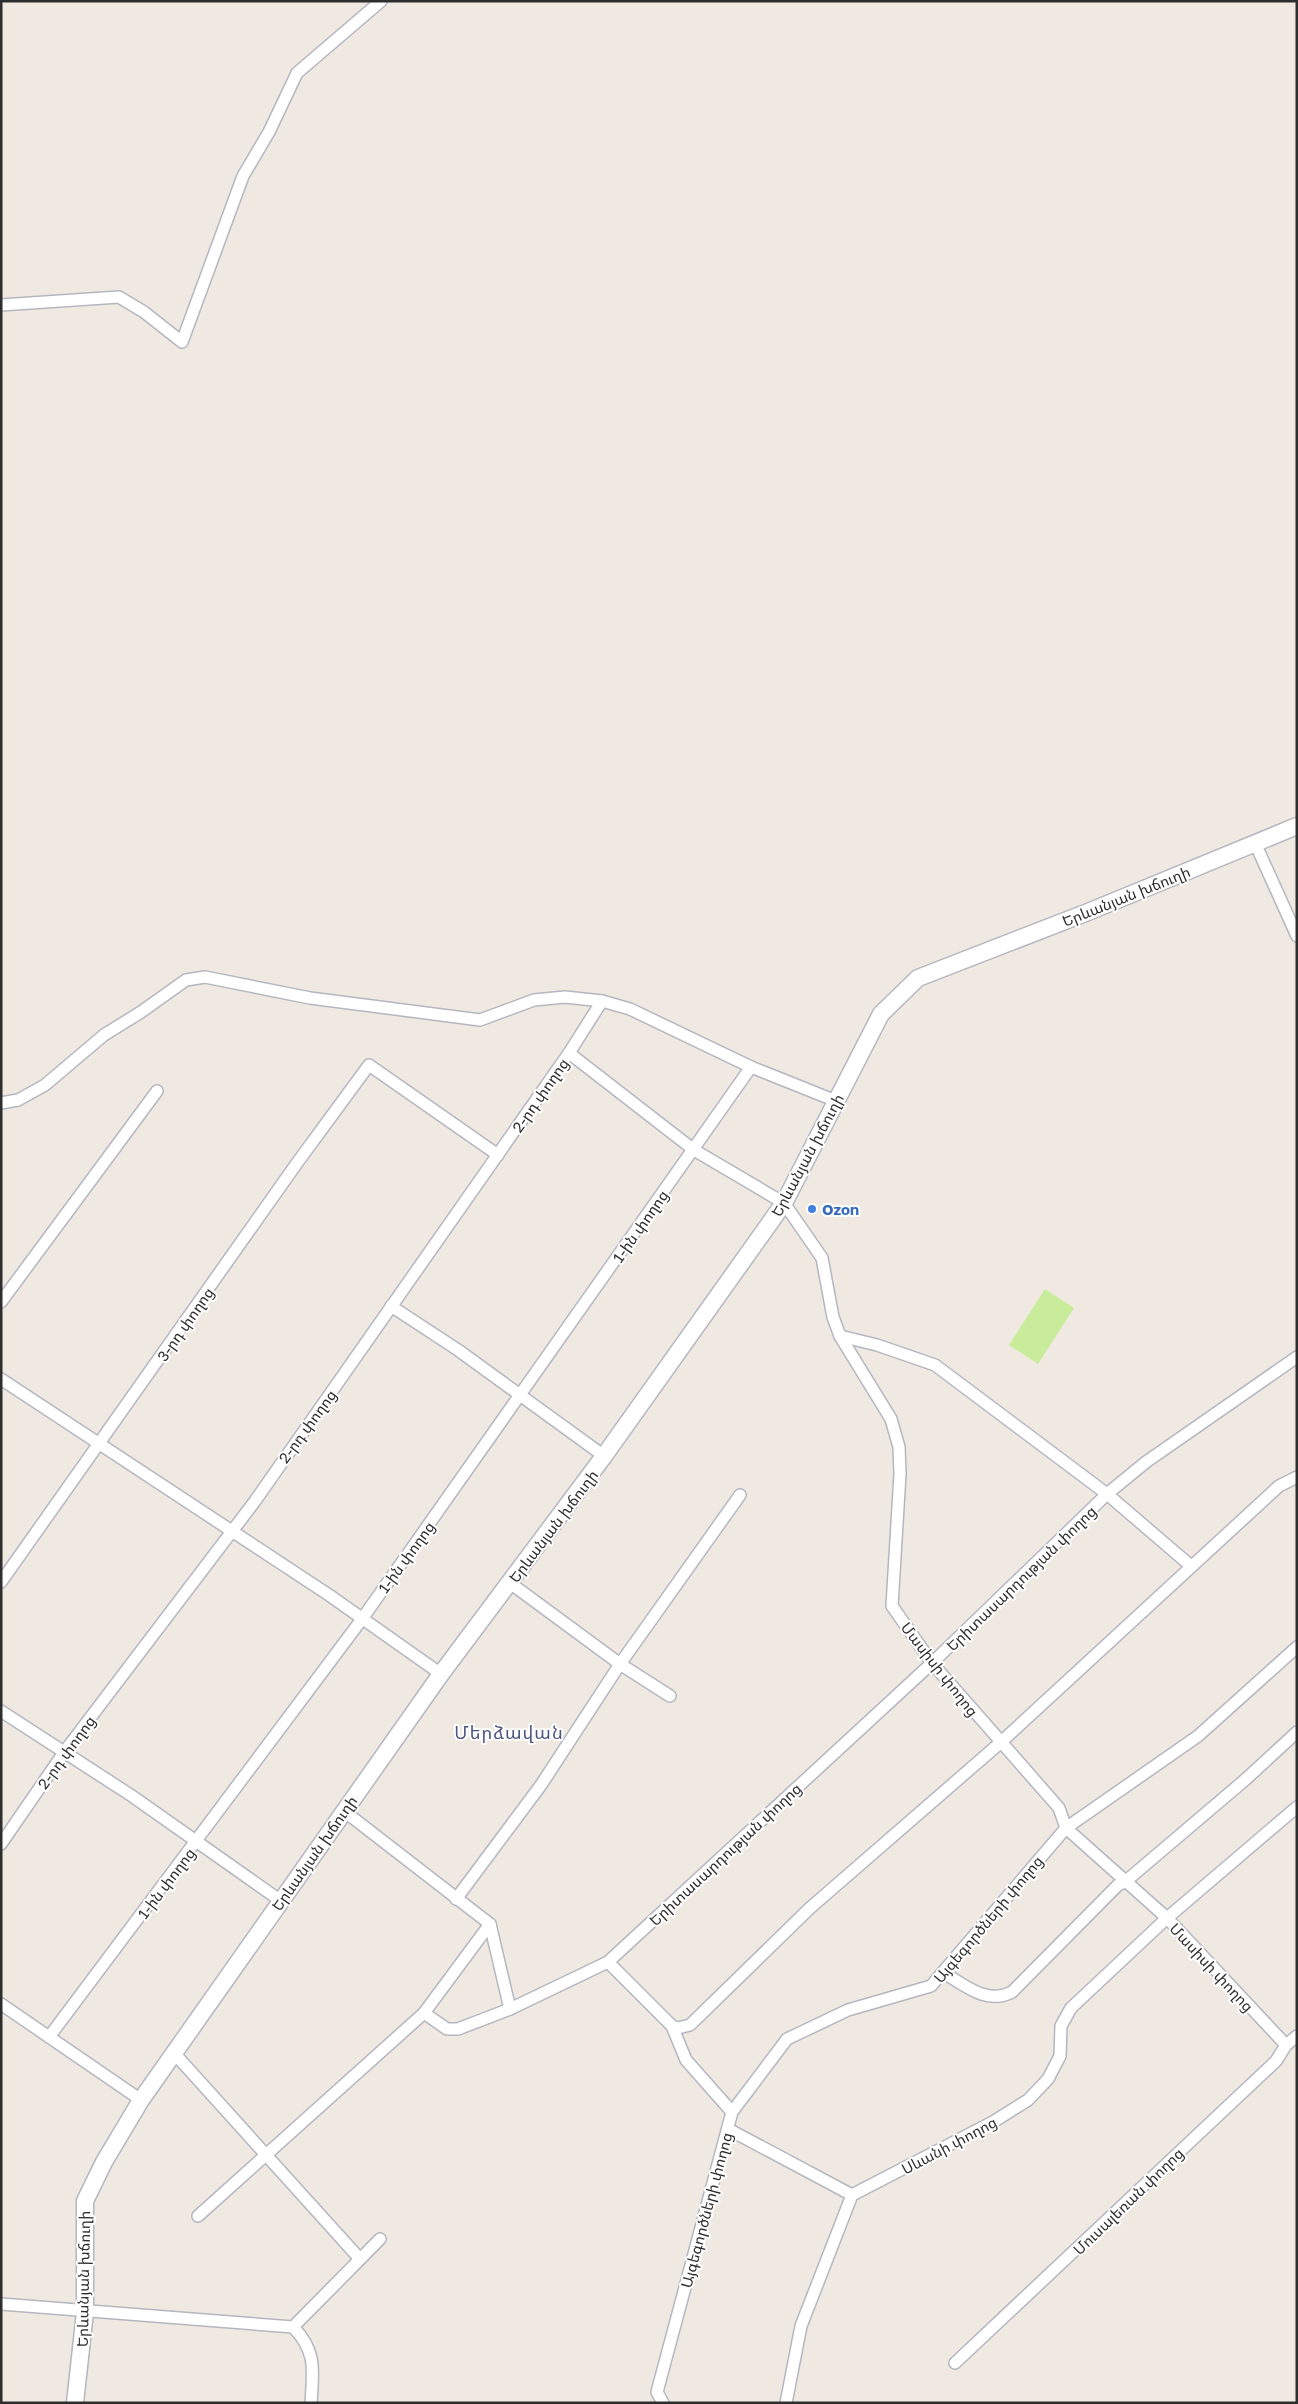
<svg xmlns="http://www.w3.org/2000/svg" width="1298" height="2404" viewBox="0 0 1298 2404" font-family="'Golos Text','Noto Sans Armenian',sans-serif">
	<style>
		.pitch { fill: #c9ec9a }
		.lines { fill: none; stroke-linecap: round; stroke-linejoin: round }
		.minor-casing { stroke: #b4b7c1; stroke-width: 14 }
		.secondary-casing { stroke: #b4b7c1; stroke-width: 19 }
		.minor { stroke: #fff; stroke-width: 11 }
		.secondary { stroke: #fff; stroke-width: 16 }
		.shop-dot { fill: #3f7fe0; stroke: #fff; stroke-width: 2 }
		.labels { text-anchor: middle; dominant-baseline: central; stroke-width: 4; stroke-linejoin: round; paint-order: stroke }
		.street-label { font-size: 15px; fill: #2e2e2e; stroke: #fff }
		.shop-label { font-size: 15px; font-weight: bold; fill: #366cbe; stroke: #fff; text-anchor: start }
		.quarter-label { font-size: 18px; letter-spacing: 1px; fill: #4d5680; stroke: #fff }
	</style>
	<rect width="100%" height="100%" fill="#efe9e1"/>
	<polygon class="pitch" points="1045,1289 1074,1308 1038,1364 1009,1345"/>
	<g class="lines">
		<g class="minor-casing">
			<g id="minor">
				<polyline points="1,305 119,297 144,312 182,342 243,176 269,132 297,73 381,1"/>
				<polyline points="1255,843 1297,936"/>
				<polyline points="569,1053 694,1150 784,1203 822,1258 833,1317 840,1336 891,1419 899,1447 900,1474 892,1606 932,1663 1059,1808 1066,1828 1167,1918 1286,2045"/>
				<polyline points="1,1103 18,1100 45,1085 104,1035 141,1012 186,980 205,977 310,998 480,1020 534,1000 565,997 602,1001 630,1009 751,1067 836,1101"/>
				<polyline points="1,1302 157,1091"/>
				<polyline points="391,1306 458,1350 604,1456"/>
				<polyline points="840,1336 877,1345 935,1365 1107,1494 1191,1566"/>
				<polyline points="1,1379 329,1595 441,1674"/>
				<polyline points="1,1582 297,1163 369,1065 498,1155"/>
				<polyline points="510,1583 620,1664 670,1696"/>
				<polyline points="1,1711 132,1796 281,1901"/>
				<polyline points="344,1811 490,1924 510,2009"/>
				<polyline points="1,1844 65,1751 255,1501 569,1053 602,1001"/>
				<polyline points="456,1899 541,1785 620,1664 740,1495"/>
				<polyline points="608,1962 672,2026 678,2028 690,2025 810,1908 1000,1743 1279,1486 1297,1477"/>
				<path d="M944,1973C966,1986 987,2005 1012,1992L1118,1885L1126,1881L1246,1779L1297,1732"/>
				<polyline points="1,2004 141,2100"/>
				<polyline points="424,2013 447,2029 458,2029 510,2009 608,1962 932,1663 1107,1494 1146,1462 1297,1357"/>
				<polyline points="672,2026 686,2060 732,2112"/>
				<polyline points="49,2037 362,1619 751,1067"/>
				<polyline points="174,2053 360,2259"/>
				<polyline points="728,2129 852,2195"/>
				<polyline points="198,2216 424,2013 490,1924"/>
				<polyline points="1,2304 293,2327 380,2239"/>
				<path d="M293,2327C317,2351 313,2371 311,2403"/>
				<polyline points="955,2363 1276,2061 1286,2045 1297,2036"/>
				<polyline points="663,2403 657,2392 732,2112 787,2039 848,2010 931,1986 1066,1828 1198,1736 1297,1647"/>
				<polyline points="786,2403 801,2326 852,2195 993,2122 1028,2100 1048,2079 1060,2056 1061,2026 1071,2008 1167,1918 1297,1807"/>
			</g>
		</g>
		<g class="secondary-casing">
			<polyline id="secondary" points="75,2403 85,2312 85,2201 104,2162 141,2100 441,1674 604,1456 784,1203 881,1014 918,978 1088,912 1297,826"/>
		</g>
		<use href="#minor" class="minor"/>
		<use href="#secondary" class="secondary"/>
	</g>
	<circle class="shop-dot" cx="812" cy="1209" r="5"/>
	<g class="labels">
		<g class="street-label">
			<text transform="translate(1126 896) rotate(-22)">Երևանյան խճուղի</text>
			<text transform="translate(540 1095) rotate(-55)">2-րդ փողոց</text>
			<text transform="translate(807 1155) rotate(-62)">Երևանյան խճուղի</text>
			<text transform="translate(640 1226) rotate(-55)">1-ին փողոց</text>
			<text transform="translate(185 1324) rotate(-55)">3-րդ փողոց</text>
			<text transform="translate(307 1426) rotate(-54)">2-րդ փողոց</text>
			<text transform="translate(553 1526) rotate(-53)">Երևանյան խճուղի</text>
			<text transform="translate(406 1557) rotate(-54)">1-ին փողոց</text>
			<text transform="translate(1021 1578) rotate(-44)">Երիտասարդության փողոց</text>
			<text transform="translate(940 1669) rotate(52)">Մասիսի փողոց</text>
			<text transform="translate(66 1752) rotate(-54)">2-րդ փողոց</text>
			<text transform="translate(314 1853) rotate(-55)">Երևանյան խճուղի</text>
			<text transform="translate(725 1854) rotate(-43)">Երիտասարդության փողոց</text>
			<text transform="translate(166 1883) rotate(-53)">1-ին փողոց</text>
			<text transform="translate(988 1919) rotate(-50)">Այգեգործների փողոց</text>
			<text transform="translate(1212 1967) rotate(47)">Մասիսի փողոց</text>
			<text transform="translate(949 2145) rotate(-28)">Սևանի փողոց</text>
			<text transform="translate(1128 2201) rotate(-44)">Մուսալեռան փողոց</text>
			<text transform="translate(706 2210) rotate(-75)">Այգեգործների փողոց</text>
			<text transform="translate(83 2279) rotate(-89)">Երևանյան խճուղի</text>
		</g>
		<g class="shop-label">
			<text x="822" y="1209">Ozon</text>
		</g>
		<g class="quarter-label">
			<text x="509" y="1732">Մերձավան</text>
		</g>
	</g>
	<rect width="1298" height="2404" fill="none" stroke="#2e2e2e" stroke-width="5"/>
</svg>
